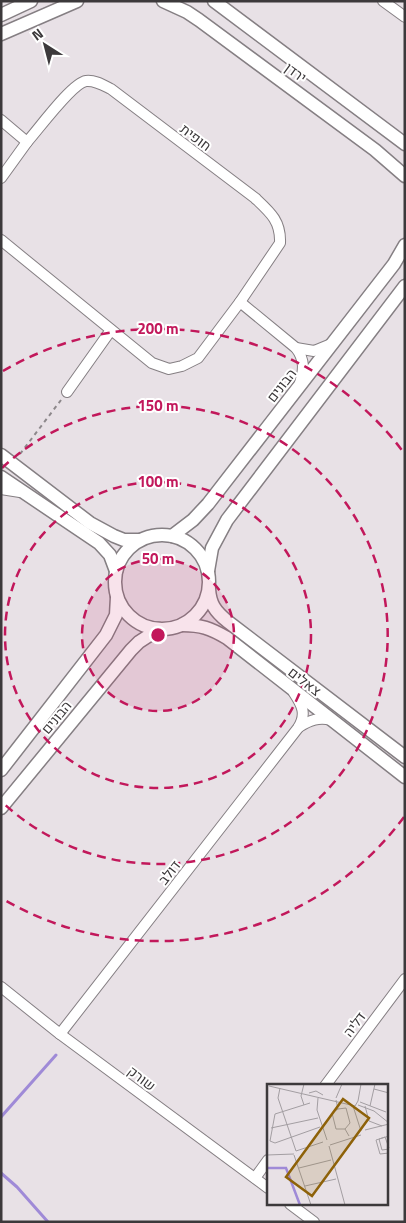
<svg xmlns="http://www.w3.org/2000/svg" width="406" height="1223" viewBox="0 0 406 1223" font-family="'Titillium Web',Heebo,sans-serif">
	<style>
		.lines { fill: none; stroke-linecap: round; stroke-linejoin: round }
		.stream { stroke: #9f8ad7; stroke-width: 3 }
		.minor-casing { stroke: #857f83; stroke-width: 12 }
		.tertiary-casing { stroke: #857f83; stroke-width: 15 }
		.path { stroke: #8d888b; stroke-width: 2; stroke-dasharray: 4 4; stroke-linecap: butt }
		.minor { stroke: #fff; stroke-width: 10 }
		.tertiary { stroke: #fff; stroke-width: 12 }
		.ring { fill: none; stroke: #c2185b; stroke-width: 2.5; stroke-dasharray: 9 6 }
		.labels { text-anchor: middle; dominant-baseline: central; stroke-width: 4; stroke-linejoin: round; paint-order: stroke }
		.street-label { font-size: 14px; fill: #3c393b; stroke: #fff }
		.inset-river { fill: none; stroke: #9f8ad7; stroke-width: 2.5 }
		.inset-road { fill: none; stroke: #a39ea2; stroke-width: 1 }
		.view { fill: #8e6209; fill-opacity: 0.15; stroke: #8e6209; stroke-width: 2.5 }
		.inset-edge { fill: none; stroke: #3c393b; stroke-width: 2.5 }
		.centre { fill: #c2185b; stroke: #fff; stroke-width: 2.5 }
		.ring-label { font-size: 15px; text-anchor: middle; font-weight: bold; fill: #c2185b; stroke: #fff; stroke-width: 4; stroke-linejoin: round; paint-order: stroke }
	</style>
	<rect width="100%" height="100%" fill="#e8e1e6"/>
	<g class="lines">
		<g class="stream">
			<polyline points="1,1117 56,1055"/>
			<polyline points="1,1173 17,1187 48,1222"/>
		</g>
		<g class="minor-casing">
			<g id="minor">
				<polyline points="383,1 405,17"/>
				<path d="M1,120L27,142C38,130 72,83 86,81C95,80 103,85 111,89L255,198C270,212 281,221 280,243L240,302"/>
				<polyline points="1,178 27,142"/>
				<path d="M1,240L152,363L169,369L182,366L198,358L240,302L296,348C305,360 304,370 300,383"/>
				<polyline points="296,348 314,351 331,344"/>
				<polyline points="67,392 111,330"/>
				<polyline points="1,489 20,492"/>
				<path d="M299,727C310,720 319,717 331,720"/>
				<polyline points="1,987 60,1034 268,1188"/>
				<path d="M60,1034L298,728C307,714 302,705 294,693"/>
				<polyline points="325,1086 405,979"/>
				<polyline points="255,1178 268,1160"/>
				<polyline points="290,1204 314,1222"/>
			</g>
		</g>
		<g class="tertiary-casing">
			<g id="tertiary">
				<polyline points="163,1 187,12 199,20 375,150 405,176"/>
				<polyline points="214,1 405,144"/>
				<polyline points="1,15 31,1"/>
				<polyline points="1,34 77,1"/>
				<polyline points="1,455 90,523 114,536 124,540 140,540"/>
				<polyline points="1,477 99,543 110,555 116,571"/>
				<circle cx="162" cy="582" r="47"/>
				<polyline points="172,536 193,520 208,504 394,264 405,245"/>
				<polyline points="208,571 212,548 227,520 405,286"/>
				<path d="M209,589C210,604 215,611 227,621L405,757"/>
				<path d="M182,625C201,625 210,628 227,638L405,777"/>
				<polyline points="1,770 106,635 116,615 117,597"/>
				<polyline points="1,808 131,650 139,642 159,629"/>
			</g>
		</g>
		<polyline class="path" points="20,454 61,400"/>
		<use href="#minor" class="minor"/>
		<use href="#tertiary" class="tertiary"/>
	</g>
	<circle cx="158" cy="635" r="76" fill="#c2185b" fill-opacity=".12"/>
	<g class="ring">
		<circle cx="158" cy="635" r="76"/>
		<circle cx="158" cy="635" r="153"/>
		<path d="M2 468A229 229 0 1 1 2 802"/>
		<path d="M404 817A306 306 0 0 1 3 899M3 371A306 306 0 0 1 404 453"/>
	</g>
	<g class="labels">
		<g class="street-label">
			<text transform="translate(296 72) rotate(36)">ירדן</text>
			<text transform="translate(196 137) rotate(37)">חופית</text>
			<text transform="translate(281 385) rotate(-52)">הבונים</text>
			<text transform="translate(305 681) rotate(38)">צאלים</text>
			<text transform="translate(56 717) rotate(-50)">הבונים</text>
			<text transform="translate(169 872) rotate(-52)">דולב</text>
			<text transform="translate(354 1024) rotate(-53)">דליה</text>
			<text transform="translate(142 1078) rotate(37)">שורק</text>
		</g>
	</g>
	<g transform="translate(267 1084)">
		<rect width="121" height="121" fill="#e8e1e6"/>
		<path class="inset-river" d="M0,84H19L33,121"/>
		<path class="inset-road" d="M37,0L34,12L37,21M2,2L88,22L91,17M13,4L11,14L29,67M107,5L122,9M42,9L49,7L56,11M51,14L50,26L60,56M69,14L75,0M69,16L71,25L79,24L83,39L78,45M91,17L94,0M93,18L119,28M43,19L8,30L3,57L8,59L53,43M91,21L107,27L122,39M86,22L94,47M98,22L102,37L115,42M103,22L108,0M71,25L65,29L69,45H78L82,52M4,44L51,34M98,46L122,40M122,52L109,56L113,70L122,69M63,61L94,51M62,62L78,121M122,64L118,53L112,55L115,66L122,65M29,67L56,58M0,71L27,70M27,71L44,121M32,84L64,76M38,102L69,95"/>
		<path class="view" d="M76,15L102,34L45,112L19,93Z"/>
		<rect width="121" height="121" class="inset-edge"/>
	</g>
	<circle cx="158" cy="635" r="8" class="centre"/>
	<g class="ring-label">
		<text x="158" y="334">200 m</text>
		<text x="158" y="411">150 m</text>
		<text x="158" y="487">100 m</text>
		<text x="158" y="564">50 m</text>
	</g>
	<rect width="406" height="1223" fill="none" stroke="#3c393b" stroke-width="5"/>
	<g transform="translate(45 45) rotate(324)" stroke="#ffffff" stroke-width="4" paint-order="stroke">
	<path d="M0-4L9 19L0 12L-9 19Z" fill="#3c393b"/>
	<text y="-8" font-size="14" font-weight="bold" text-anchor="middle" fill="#3c393b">N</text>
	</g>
</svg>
